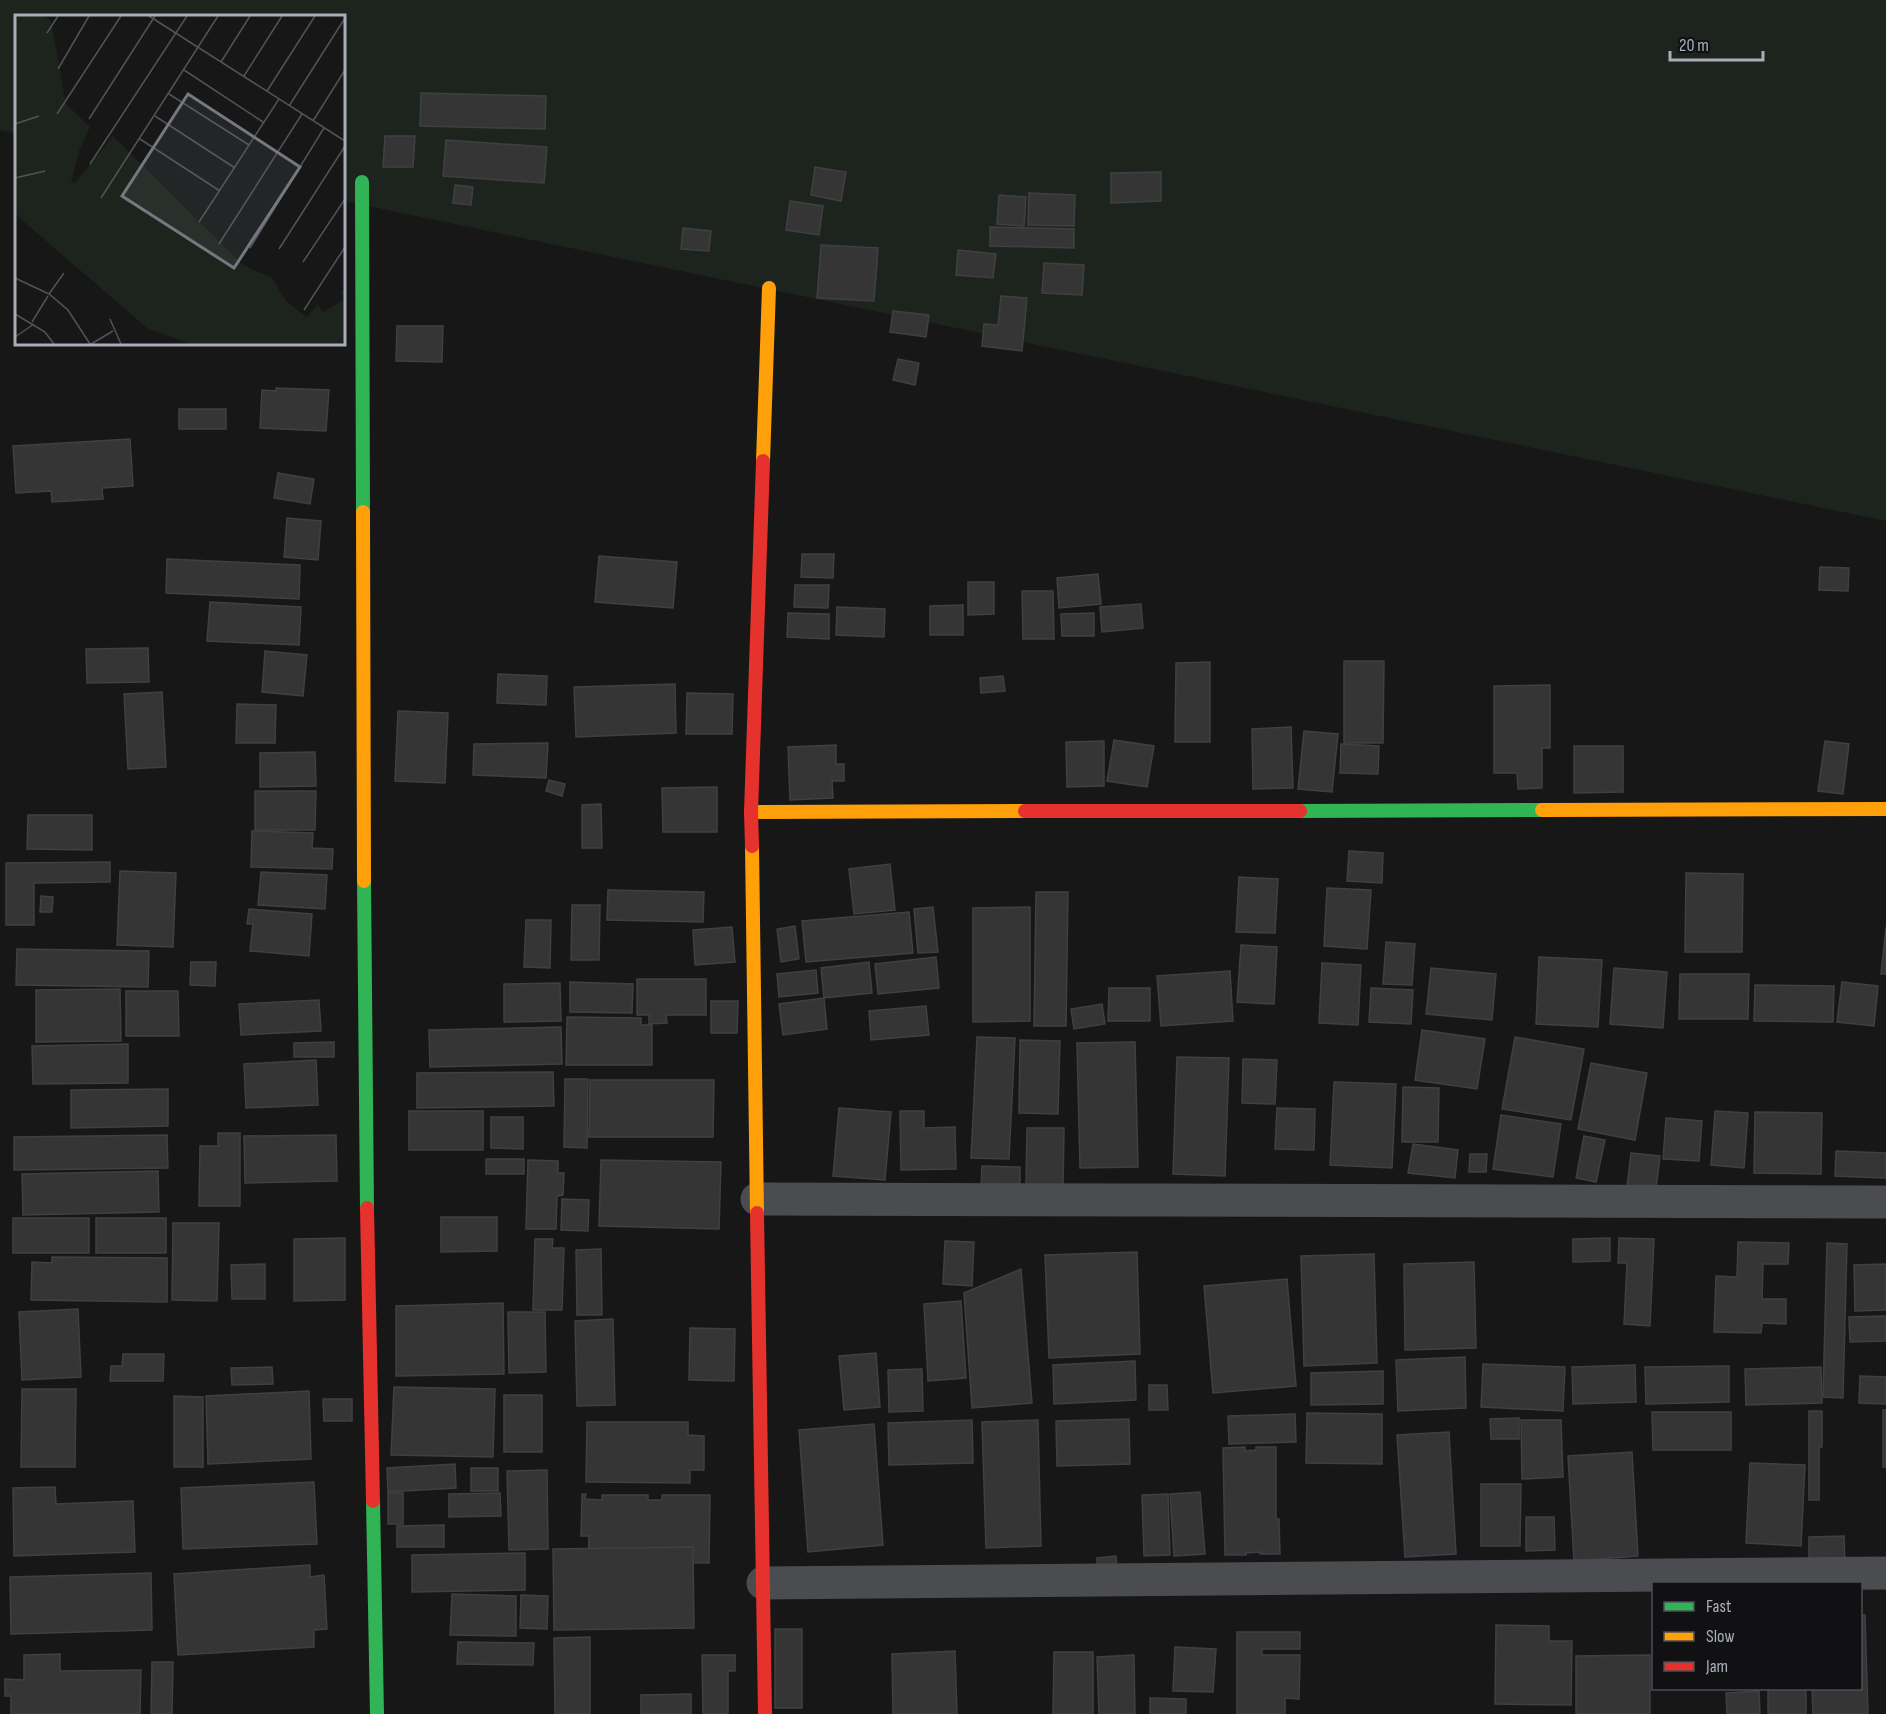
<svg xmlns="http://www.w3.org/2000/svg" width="1886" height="1714" viewBox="0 0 1886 1714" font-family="'Sofia Sans Condensed',sans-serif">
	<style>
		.green { fill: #1d241e }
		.building { fill: #353536; stroke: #3f4043; stroke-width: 1.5 }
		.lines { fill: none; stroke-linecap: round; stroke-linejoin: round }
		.street { stroke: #4b4c50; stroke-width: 33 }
		.fast { stroke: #30b455; stroke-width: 14 }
		.slow { stroke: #ff9f0a; stroke-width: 14 }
		.jam { stroke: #e5322d; stroke-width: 14 }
		.inset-road { fill: none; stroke: #515357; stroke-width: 1.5 }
		.view { fill: #757880; fill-opacity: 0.15; stroke: #757880; stroke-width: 3 }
		.inset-edge { fill: none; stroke: #a8adb8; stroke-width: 3 }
	</style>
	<rect width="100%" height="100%" fill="#171717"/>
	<polygon class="green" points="0,0 1886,0 1886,521 344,201 344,16 16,16 16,134 0,130"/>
	<g class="building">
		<polygon points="421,93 546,96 545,129 420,126"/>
		<polygon points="385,136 415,136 413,167 383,167"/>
		<polygon points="446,140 547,147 544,183 443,176"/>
		<polygon points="815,167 846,172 841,201 811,195"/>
		<polygon points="1161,172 1161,201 1111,203 1111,173"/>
		<polygon points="455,185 473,187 471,205 453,203"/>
		<polygon points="1029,193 1075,195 1074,226 1028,225"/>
		<polygon points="999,195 1026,197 1024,226 997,224"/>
		<polygon points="790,201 823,206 819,235 786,230"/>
		<polygon points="990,227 1074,229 1074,248 990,246"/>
		<polygon points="683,228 711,231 709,251 681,249"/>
		<polygon points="821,245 878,248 874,301 817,298"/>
		<polygon points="958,250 996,254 993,278 956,275"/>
		<polygon points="1044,263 1084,265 1082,295 1042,293"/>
		<polygon points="1001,296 1027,298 1022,351 982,346 984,324 998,325"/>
		<polygon points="893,311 929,315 926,337 890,332"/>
		<polygon points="397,326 443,326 442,362 396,361"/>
		<polygon points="898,359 919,363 915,385 893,380"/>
		<polygon points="276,388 329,390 326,431 260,428 262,390 276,391"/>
		<rect x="179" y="409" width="47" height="20"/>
		<polygon points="130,439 133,486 102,488 103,499 52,502 51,491 16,493 13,446"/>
		<polygon points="278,473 314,479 310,504 274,498"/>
		<polygon points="287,518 321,521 318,560 284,557"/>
		<polygon points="802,554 834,554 833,578 801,577"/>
		<polygon points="599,556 677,562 673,608 595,602"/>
		<polygon points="167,559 300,565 299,599 166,593"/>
		<polygon points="1820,567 1849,568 1848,591 1819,590"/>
		<polygon points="1098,574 1101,604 1059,608 1057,578"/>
		<polygon points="968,582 994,582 994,614 968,615"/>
		<polygon points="795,585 829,585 828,608 794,607"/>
		<polygon points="1022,591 1053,591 1054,639 1023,639"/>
		<polygon points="210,602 301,607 299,645 207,641"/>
		<polygon points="1141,604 1143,628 1102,632 1100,607"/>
		<polygon points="963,605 963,635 930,635 930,606"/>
		<polygon points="837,607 885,609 884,637 836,635"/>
		<polygon points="788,613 829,614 829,639 787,637"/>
		<polygon points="1094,613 1094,636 1062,636 1061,614"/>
		<polygon points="148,648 149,682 87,683 86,649"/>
		<polygon points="265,651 307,655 303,696 262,692"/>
		<polygon points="1344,661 1384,661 1383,743 1344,743"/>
		<polygon points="1210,662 1210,742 1175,742 1176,663"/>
		<polygon points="498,674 547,676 546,705 497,703"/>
		<polygon points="1003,676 1005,691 981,693 980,678"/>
		<polygon points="675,684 676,733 576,737 574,687"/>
		<polygon points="1550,685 1550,748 1542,748 1542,788 1518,789 1517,773 1494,773 1494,686"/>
		<polygon points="162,692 166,767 128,769 124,694"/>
		<polygon points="687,693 733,694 732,734 686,734"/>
		<polygon points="237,704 276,705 275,743 236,743"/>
		<polygon points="398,711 448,713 445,783 395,781"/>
		<polygon points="1291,727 1293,788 1253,789 1252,729"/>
		<polygon points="1304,731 1338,734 1332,792 1298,789"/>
		<polygon points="1114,740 1154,746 1147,787 1107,781"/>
		<polygon points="1104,741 1104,786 1067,787 1066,742"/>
		<polygon points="1825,741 1849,744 1843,794 1818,791"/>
		<polygon points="548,743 546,778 473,775 474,744"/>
		<polygon points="1341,744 1379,746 1378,774 1340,773"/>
		<polygon points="836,745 836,764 844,764 844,781 832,781 833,798 790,800 788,747"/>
		<polygon points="1574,746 1623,746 1623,792 1574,793"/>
		<polygon points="315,752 316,786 260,787 260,753"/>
		<polygon points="549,780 565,784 562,796 546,791"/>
		<polygon points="717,787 717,832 663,832 662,788"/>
		<polygon points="255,791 316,791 315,830 255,830"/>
		<polygon points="601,804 602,848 582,848 582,805"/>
		<polygon points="28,815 92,815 92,850 27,849"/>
		<polygon points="252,831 313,833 312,848 333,849 332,869 251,867"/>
		<polygon points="1349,851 1383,853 1382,883 1347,881"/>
		<polygon points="110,862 110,882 34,883 34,925 6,925 6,863"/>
		<polygon points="890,864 895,910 854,914 849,869"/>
		<polygon points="120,871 176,873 173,947 117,945"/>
		<polygon points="261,872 327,875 325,909 258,905"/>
		<polygon points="1686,873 1743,874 1742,952 1685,952"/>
		<polygon points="1239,877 1278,879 1275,933 1236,932"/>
		<polygon points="1327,888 1371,890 1367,949 1324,946"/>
		<polygon points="608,890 704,892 703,922 607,920"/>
		<polygon points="1036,892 1068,892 1066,1026 1034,1026"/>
		<polygon points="41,896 53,897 52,912 40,912"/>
		<polygon points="572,905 600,905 599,960 571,960"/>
		<polygon points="933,907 938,952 918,953 914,909"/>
		<polygon points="1030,907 1030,1021 973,1022 973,908"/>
		<polygon points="249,909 312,914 309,956 250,951 253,924 247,924"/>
		<polygon points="909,912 913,953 806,962 802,921"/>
		<polygon points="526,920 551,920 550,968 524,967"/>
		<polygon points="795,926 799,959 781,962 777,929"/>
		<polygon points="732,927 735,962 695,965 693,930"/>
		<polygon points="1886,927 1886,974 1881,974"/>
		<polygon points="1386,942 1415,944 1412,985 1383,984"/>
		<polygon points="1241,945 1277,947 1274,1004 1237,1002"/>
		<polygon points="17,949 149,951 148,987 16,985"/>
		<polygon points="936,957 939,988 878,994 875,964"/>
		<polygon points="1539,957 1602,960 1598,1027 1536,1024"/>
		<polygon points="191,962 216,962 215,986 190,985"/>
		<polygon points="869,962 872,993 824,998 821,968"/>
		<polygon points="1322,963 1361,965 1358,1025 1319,1023"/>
		<polygon points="1431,968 1496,974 1492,1020 1426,1014"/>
		<polygon points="1614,968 1667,972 1663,1028 1610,1024"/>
		<polygon points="816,970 818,993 779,997 777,974"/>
		<polygon points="1230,971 1233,1021 1161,1026 1157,976"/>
		<polygon points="1680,974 1749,974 1748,1019 1679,1019"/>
		<polygon points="637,979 706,979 706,1015 666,1015 667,1023 649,1024 649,1015 637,1015"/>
		<polygon points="570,982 633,984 632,1013 570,1012"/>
		<polygon points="1842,982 1878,986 1874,1026 1837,1022"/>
		<polygon points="560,983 561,1021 504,1022 504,984"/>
		<polygon points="1755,985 1834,986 1833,1022 1754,1021"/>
		<polygon points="1109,988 1150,988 1150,1021 1108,1021"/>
		<polygon points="1371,988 1413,990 1411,1024 1369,1022"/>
		<polygon points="120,989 121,1041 36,1042 36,990"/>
		<polygon points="126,991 178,991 179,1036 126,1036"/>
		<polygon points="824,998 827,1029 783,1035 779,1004"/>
		<polygon points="319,1000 321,1031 241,1035 239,1004"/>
		<polygon points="711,1001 738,1001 737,1033 711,1033"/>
		<polygon points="1102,1004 1105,1024 1074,1029 1071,1009"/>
		<polygon points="926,1006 929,1035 871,1040 869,1011"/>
		<polygon points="567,1017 641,1018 641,1025 652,1025 652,1065 566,1065"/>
		<polygon points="561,1027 562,1064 430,1067 429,1030"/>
		<polygon points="1422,1030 1485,1039 1477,1089 1415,1080"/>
		<polygon points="977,1037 1015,1038 1009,1159 971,1158"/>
		<polygon points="1515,1037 1584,1049 1571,1120 1502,1109"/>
		<polygon points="1020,1040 1060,1041 1058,1114 1019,1113"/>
		<polygon points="334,1042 334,1057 294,1057 294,1043"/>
		<polygon points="1135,1042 1138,1167 1080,1168 1077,1043"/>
		<polygon points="128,1044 128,1083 33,1084 32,1046"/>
		<polygon points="1177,1057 1229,1058 1225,1176 1173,1174"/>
		<polygon points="1243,1059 1277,1060 1275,1104 1242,1103"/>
		<polygon points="316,1060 318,1105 246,1108 244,1064"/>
		<polygon points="1591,1063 1647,1073 1635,1140 1578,1129"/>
		<polygon points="553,1072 554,1106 417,1108 417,1073"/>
		<polygon points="565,1079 588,1079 587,1148 564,1147"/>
		<polygon points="590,1080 714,1080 713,1137 589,1137"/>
		<polygon points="1334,1082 1396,1084 1392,1168 1330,1165"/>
		<polygon points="1403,1087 1439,1088 1438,1142 1402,1142"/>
		<polygon points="168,1089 168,1126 71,1128 71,1090"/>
		<polygon points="839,1108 891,1112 885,1180 833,1176"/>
		<polygon points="1277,1108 1315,1109 1314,1150 1275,1149"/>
		<rect x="409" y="1111" width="74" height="39"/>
		<polygon points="900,1111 924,1111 924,1128 955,1127 956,1169 901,1170"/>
		<polygon points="1715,1111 1748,1113 1744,1168 1711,1165"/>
		<polygon points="1755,1112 1822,1113 1821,1174 1754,1173"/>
		<polygon points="1501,1115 1561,1124 1553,1177 1493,1169"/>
		<polygon points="491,1117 523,1117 523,1149 491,1148"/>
		<polygon points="1666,1118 1702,1121 1699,1161 1663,1159"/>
		<polygon points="1027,1128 1064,1128 1063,1188 1026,1187"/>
		<polygon points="218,1133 240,1133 240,1206 199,1206 200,1146 218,1146"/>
		<polygon points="167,1135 168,1168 14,1170 14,1137"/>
		<polygon points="336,1135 337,1181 245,1183 244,1136"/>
		<polygon points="1584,1136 1605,1140 1596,1182 1576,1178"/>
		<polygon points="1413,1144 1458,1150 1455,1178 1408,1173"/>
		<polygon points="1836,1151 1886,1153 1886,1178 1835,1176"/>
		<polygon points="1631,1153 1660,1156 1656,1189 1627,1186"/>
		<polygon points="1470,1154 1487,1154 1486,1172 1469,1172"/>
		<rect x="486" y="1159" width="38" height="15"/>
		<polygon points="528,1160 558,1161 558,1173 564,1173 563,1195 557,1196 556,1229 526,1229"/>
		<polygon points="601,1160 721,1162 719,1229 599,1226"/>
		<polygon points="982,1166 1020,1167 1020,1189 981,1188"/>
		<polygon points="158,1171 159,1212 23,1215 22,1174"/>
		<polygon points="562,1199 589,1200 588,1231 561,1230"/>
		<polygon points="441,1217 497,1217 497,1251 441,1252"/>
		<rect x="13" y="1218" width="76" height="35"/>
		<rect x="96" y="1218" width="70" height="35"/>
		<polygon points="173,1223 219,1223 217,1301 172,1300"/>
		<polygon points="345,1238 345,1300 294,1301 294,1239"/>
		<polygon points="1610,1238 1610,1261 1573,1262 1573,1239"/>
		<polygon points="1619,1238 1654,1239 1650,1326 1624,1324 1627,1263 1618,1263"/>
		<polygon points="535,1239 553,1239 552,1248 564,1248 562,1310 533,1310"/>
		<polygon points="945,1241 974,1242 972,1286 943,1284"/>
		<polygon points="1738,1242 1789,1243 1788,1264 1763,1264 1762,1299 1786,1299 1786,1324 1762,1323 1761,1333 1714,1332 1716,1276 1737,1277"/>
		<polygon points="1827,1243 1847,1244 1843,1398 1823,1397"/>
		<polygon points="601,1249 602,1315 577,1315 576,1250"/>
		<polygon points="1137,1252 1140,1354 1049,1358 1045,1255"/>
		<polygon points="1374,1254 1377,1363 1304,1366 1301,1256"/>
		<polygon points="52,1257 167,1258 167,1302 31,1300 32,1262 52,1263"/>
		<polygon points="1474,1262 1476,1348 1405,1350 1404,1264"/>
		<polygon points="265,1264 265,1299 232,1299 231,1265"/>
		<polygon points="1886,1264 1886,1310 1855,1311 1854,1265"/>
		<polygon points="1021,1269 1032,1403 972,1408 964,1293"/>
		<polygon points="1287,1279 1296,1386 1213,1393 1204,1286"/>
		<polygon points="961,1301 966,1378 928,1381 924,1304"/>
		<polygon points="503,1303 504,1374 396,1376 396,1306"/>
		<polygon points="78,1309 81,1377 22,1380 19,1312"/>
		<polygon points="508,1312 545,1312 546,1372 509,1373"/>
		<polygon points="1886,1316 1886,1341 1850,1342 1849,1317"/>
		<polygon points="613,1319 615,1405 577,1406 575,1321"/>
		<polygon points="690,1328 735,1329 734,1381 689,1380"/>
		<polygon points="876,1353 880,1407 844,1410 839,1356"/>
		<polygon points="123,1354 164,1354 163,1381 110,1381 111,1366 122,1366"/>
		<polygon points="1465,1357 1466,1408 1398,1411 1396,1360"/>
		<polygon points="1135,1361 1136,1400 1054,1404 1053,1365"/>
		<polygon points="1483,1364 1565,1367 1563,1411 1481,1407"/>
		<polygon points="1635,1365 1636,1402 1573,1404 1572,1367"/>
		<polygon points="1729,1366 1729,1402 1646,1404 1645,1367"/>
		<polygon points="272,1367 273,1384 232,1385 231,1368"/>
		<polygon points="1821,1367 1822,1403 1746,1405 1745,1369"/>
		<polygon points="922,1369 923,1411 889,1412 888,1370"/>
		<polygon points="1383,1371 1383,1404 1311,1405 1311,1373"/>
		<polygon points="1860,1376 1886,1377 1886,1404 1859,1403"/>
		<polygon points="1149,1385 1167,1385 1168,1410 1149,1410"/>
		<polygon points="394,1387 495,1389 493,1457 391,1455"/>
		<polygon points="22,1389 76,1389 75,1467 21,1467"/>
		<polygon points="309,1391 311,1459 208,1464 206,1396"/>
		<rect x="504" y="1395" width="38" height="57"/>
		<polygon points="174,1396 203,1397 203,1467 174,1467"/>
		<polygon points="323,1399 352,1399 352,1421 324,1421"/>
		<rect x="1883" y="1410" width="3" height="57"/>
		<polygon points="1809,1411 1822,1411 1822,1447 1819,1447 1819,1500 1809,1500"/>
		<polygon points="1652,1412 1731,1412 1731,1450 1653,1450"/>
		<polygon points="1307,1413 1382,1414 1382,1464 1306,1463"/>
		<polygon points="1295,1414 1296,1442 1229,1444 1228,1416"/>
		<polygon points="1519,1418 1519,1439 1491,1439 1490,1419"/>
		<polygon points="1129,1419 1130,1464 1057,1466 1056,1421"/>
		<polygon points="972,1420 973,1463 889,1465 888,1423"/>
		<polygon points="1038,1420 1041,1546 986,1548 982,1422"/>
		<polygon points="1521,1420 1561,1420 1563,1477 1522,1479"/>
		<polygon points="587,1422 688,1422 688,1435 704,1436 704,1470 690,1470 690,1483 586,1482"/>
		<polygon points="874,1424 883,1545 808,1552 799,1430"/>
		<polygon points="1449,1432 1456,1554 1405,1557 1397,1435"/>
		<polygon points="1245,1447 1245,1451 1256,1450 1256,1447 1276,1447 1276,1519 1279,1519 1280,1554 1260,1554 1260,1552 1246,1553 1246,1555 1225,1555 1223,1448"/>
		<polygon points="1632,1452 1638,1556 1574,1561 1568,1456"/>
		<polygon points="1750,1463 1805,1465 1801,1546 1746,1543"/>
		<polygon points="455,1464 456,1488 388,1492 387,1468"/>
		<rect x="471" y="1468" width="27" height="23"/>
		<polygon points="547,1470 548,1549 509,1550 507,1471"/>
		<polygon points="314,1482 317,1544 183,1549 181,1488"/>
		<polygon points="1481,1484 1521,1484 1520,1546 1481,1546"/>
		<polygon points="55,1487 56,1504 133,1501 135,1552 14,1556 13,1488"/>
		<polygon points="1200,1492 1205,1554 1174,1556 1170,1494"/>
		<rect x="388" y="1493" width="15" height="31"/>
		<polygon points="500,1493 501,1516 449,1517 449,1494"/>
		<polygon points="582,1494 586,1494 585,1499 602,1500 602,1495 648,1495 648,1500 662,1500 662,1495 710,1495 709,1563 651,1562 651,1551 638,1551 638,1562 588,1562 589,1536 581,1536"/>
		<polygon points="1168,1494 1170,1555 1144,1556 1142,1495"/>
		<polygon points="1526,1517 1554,1517 1555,1550 1526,1551"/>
		<polygon points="444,1525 444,1547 397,1547 397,1526"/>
		<polygon points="1844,1536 1845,1564 1809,1564 1809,1537"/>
		<polygon points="693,1547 694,1628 554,1630 553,1549"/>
		<polygon points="525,1553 525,1590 412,1592 412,1555"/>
		<polygon points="1116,1556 1118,1577 1098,1578 1097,1558"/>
		<polygon points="310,1565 310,1577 324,1575 327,1629 314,1630 314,1647 178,1655 174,1574"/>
		<polygon points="151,1573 152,1630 11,1634 10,1577"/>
		<polygon points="452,1594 516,1596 516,1636 450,1635"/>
		<polygon points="521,1595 548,1596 547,1629 520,1628"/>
		<polygon points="1860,1615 1865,1615 1868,1714 1813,1714 1812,1688 1860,1688"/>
		<polygon points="1496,1625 1549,1626 1549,1641 1572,1641 1571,1705 1495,1704"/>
		<rect x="775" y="1629" width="27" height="79"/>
		<polygon points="1237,1632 1300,1632 1300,1649 1262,1649 1262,1655 1300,1655 1299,1699 1285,1698 1285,1714 1237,1714"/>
		<polygon points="590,1637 590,1714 555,1714 554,1638"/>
		<polygon points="458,1642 534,1643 533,1665 457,1664"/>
		<polygon points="1175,1647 1216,1649 1213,1692 1173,1691"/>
		<polygon points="955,1651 957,1714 893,1714 892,1654"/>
		<polygon points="1054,1652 1093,1652 1093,1714 1053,1714"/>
		<polygon points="60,1654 60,1671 141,1670 140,1714 11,1714 11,1696 5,1696 5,1679 24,1680 24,1655"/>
		<polygon points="702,1655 735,1655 735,1671 728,1671 728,1714 703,1714"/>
		<polygon points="1134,1655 1135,1714 1099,1714 1097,1657"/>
		<polygon points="1650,1655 1650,1714 1576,1714 1576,1656"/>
		<polygon points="152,1662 173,1662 172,1714 151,1714"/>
		<rect x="1768" y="1688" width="38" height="26"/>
		<polygon points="1759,1691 1760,1714 1727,1714 1726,1693"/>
		<polygon points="691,1694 691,1714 641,1714 641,1695"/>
		<polygon points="1150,1698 1186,1699 1186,1714 1150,1714"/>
	</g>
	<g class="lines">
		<g class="street">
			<polyline points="757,1199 1886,1202"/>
			<polyline points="763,1583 1886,1573"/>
		</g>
		<g class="fast">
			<polyline points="362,182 363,512"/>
			<polyline points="1300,811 1542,810"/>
			<polyline points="364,881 367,1208"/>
			<polyline points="373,1501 377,1714"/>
		</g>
		<g class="slow">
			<polyline points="763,461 769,288"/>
			<polyline points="363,512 364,881"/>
			<polyline points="1542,810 1886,809"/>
			<polyline points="751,812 1025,811"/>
			<polyline points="752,846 757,1213"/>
		</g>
		<g class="jam">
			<polyline points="1025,811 1300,811"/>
			<polyline points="752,846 751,812 763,461"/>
			<polyline points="367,1208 373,1501"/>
			<polyline points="757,1213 765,1714"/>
		</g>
	</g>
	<g transform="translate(15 15)">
		<rect width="330" height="330" fill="#171717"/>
		<path d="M0,1H30L36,6L51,89L75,112L64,136L56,168H60L98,121L228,250L257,263L271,286L292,302L303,289L308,297L330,284L325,276H330V329H175L132,313L0,199Z" fill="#1d241e"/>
		<path class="inset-road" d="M134,1L330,126M32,18L43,1M206,47L235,1M43,54L74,1M169,55L248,107M229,61L267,1M252,76L300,1M154,79L234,130M274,91L330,3M42,99L106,1M140,101L220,153M74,104L140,1M298,106L330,55M0,109L24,101M125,124L205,176M75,149L172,1M0,163L30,156M86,183L203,1M184,207L264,84M204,229L287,99M235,233L309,113M264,234L330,131M288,247L330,184M0,263L34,279L53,295L75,329M34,279L49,258M289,295L330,232M0,299L30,317L39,329M95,304L106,329M17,307L33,281M0,322L19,309M76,329L98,316"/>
		<path class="view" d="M173,79L285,152L219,253L107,181Z"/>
		<rect width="330" height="330" class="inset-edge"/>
	</g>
	<rect x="1652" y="1582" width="210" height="108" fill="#111113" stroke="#4d4f55" stroke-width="1.5"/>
	<rect x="1664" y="1602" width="30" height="9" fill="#30b455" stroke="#4d4f55" stroke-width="1.5"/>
	<text x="1706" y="1612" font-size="18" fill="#a8adb8">Fast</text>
	<rect x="1664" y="1632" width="30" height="9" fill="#ff9f0a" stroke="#4d4f55" stroke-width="1.5"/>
	<text x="1706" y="1642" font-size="18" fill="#a8adb8">Slow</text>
	<rect x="1664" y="1662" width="30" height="9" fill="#e5322d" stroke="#4d4f55" stroke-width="1.5"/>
	<text x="1706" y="1672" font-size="18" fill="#a8adb8">Jam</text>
	<path d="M1670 51v9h93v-9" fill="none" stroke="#a8adb8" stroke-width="3"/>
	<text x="1679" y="51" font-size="18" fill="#a8adb8" stroke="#111113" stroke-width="4.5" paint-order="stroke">20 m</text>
</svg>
